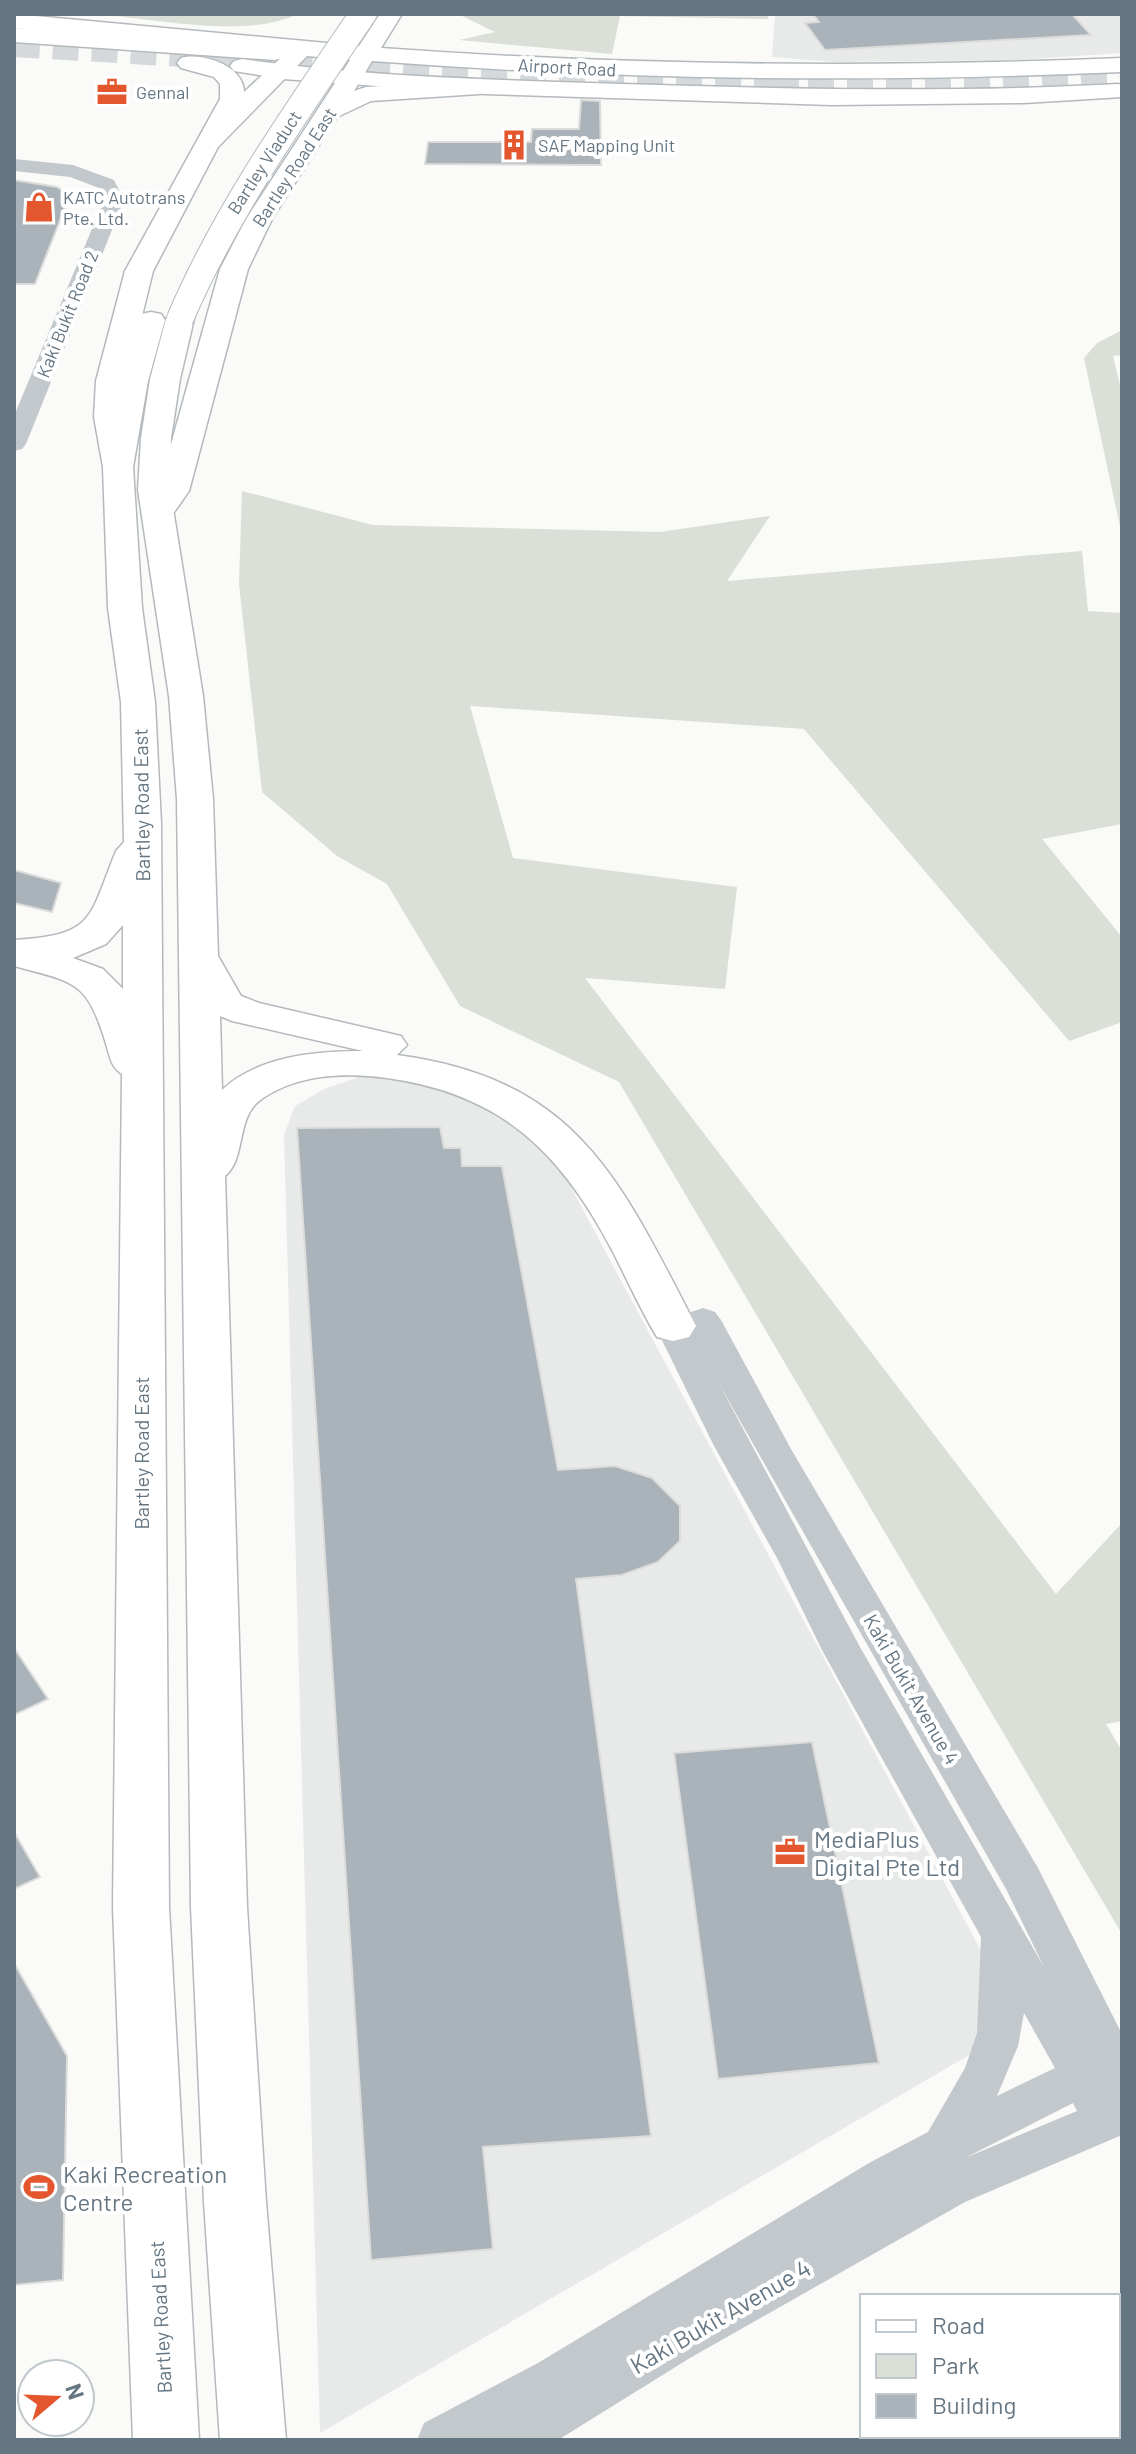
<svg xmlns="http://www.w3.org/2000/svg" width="1136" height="2454" viewBox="0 0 1136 2454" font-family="Barlow,sans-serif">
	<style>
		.built { fill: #e8e9e9 }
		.green { fill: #dadfd7 }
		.building { fill: #aab3b9; stroke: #dcdcda; stroke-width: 2 }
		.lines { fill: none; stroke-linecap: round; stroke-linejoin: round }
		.highway-tunnel { stroke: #d5d9db; stroke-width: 26; stroke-dasharray: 26 13; stroke-linecap: butt }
		.secondary-casing { stroke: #b3babf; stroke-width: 3 }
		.highway-casing { stroke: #b4b9bd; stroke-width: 3 }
		.street { fill: #c3c8cc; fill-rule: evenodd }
		.secondary { fill: #fff; fill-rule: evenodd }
		.highway { fill: #fff; fill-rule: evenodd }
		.highway-bridge-casing { stroke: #b4b9bd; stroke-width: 28; stroke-linecap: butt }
		.highway-bridge { stroke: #fff; stroke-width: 26 }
		.labels { text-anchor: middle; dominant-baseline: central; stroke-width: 8; stroke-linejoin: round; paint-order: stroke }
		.far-street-label { font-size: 18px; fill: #657683; stroke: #fff }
		.far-poi-label { font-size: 18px; fill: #657683; stroke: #fff; text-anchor: start }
		.street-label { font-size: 20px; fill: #657683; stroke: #fff }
		.near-poi-label { font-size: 24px; fill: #657683; stroke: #fff; text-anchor: start }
		.near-street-label { font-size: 24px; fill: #657683; stroke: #fff }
	</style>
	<rect width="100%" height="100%" fill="#fafaf8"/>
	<g class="built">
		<polygon points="775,14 1122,14 1122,53 1016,60 833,62 772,57"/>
		<polygon points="359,1077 416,1077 481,1107 552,1152 1021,2025 320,2433 284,1135 295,1106 324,1089"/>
	</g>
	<g class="green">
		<path d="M98,14H297C249,39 153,19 98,14Z"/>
		<polygon points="458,14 769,14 768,19 620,16 612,54 459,40 495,32"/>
		<polygon points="1122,330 1122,355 1113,356 1122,393 1122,536 1084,358 1097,343"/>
		<polygon points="242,491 373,525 660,532 770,516 727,581 1082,551 1088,611 1122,613 1122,824 1042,839 1122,937 1122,1022 1069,1041 804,729 470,706 513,858 737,887 725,989 585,978 1056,1594 1122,1523 1122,1721 1106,1724 1122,1751 1122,1934 619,1082 460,1006 387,884 337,856 262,792 239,584"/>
	</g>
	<g class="building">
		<polygon points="813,14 1072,14 1091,35 825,50 805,23 819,22"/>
		<polygon points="581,100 600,101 601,165 425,164 428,142 531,142 532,129 579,129"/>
		<polygon points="14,180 57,187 66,193 68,200 35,284 14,284"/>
		<polygon points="14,870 61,883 52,912 14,903"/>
		<polygon points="440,1127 444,1148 461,1148 462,1166 502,1166 558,1470 615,1466 652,1478 680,1506 680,1541 658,1562 622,1575 576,1579 651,2136 483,2147 493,2249 371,2260 297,1128"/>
		<polygon points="14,1648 48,1699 14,1715"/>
		<polygon points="812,1742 879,2063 718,2079 674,1753"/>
		<polygon points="14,1832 40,1877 14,1889"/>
		<polygon points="14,1963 67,2056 63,2280 14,2285"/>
	</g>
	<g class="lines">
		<g class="highway-tunnel">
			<polyline points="14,44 504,73 799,76"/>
			<polyline points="769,86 971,83 1122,76"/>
		</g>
		<g class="secondary-casing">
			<path id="secondary" d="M14,14L359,46L380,14H402L381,48C628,66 875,68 1122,58V72C872,83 622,80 372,61L354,91L366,87L479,80L488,82L491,87L488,92L479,94L371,101L337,117L272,219L248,269L189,491L170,518L159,520L148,518L143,511L158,491L220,269L246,219L350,60L307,56L218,147L153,271L126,381L124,417L133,467L129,474L118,476L107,474L103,467L94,417L96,381L125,271L220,99V84L214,77L181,68L177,63L181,58C203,52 244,66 244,92L284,55L14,28Z"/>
		</g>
		<g class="highway-casing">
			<g id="highway">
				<polygon points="14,28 275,46 283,48 287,53 283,58 275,60 14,42"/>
				<path d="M242,59C367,77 496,80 622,84C788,89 952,93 1118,84L1122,85V97L1024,103L831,105L485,94L283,79L234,71L230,66L234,61Z"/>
				<path d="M180,311L190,313L194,319L180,379L171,438L170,490L203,696L213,799L218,956L241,996L259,1003L401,1036L407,1045L397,1055C578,1079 620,1180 696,1326L689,1337L673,1341L657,1337C640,1309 627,1279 612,1250C560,1151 501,1094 387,1078C345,1072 295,1074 259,1101C236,1119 246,1159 225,1176L247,1907L266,2202L286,2440H220L204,2202L191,1907L177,799L169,696L138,490L141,438L150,379L166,319L170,313ZM220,1016L232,1021L363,1051C316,1051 258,1056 222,1090Z"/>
				<path d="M151,312L161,314L165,320L148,381L133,467L142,608L155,702L161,824L169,1907L199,2440H133L113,1907L122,1074C112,1068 110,1058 107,1047C87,981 78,983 14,966V940C95,935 88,920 116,851L124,842L121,702L108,608L103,467L118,381L137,320L141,314ZM123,925V989L103,969L73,958L106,944Z"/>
			</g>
		</g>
		<g class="street">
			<polygon points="14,159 73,165 114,180 124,200 26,444 22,449 14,451 14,416 104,200 99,188 70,177 14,171"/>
			<path d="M703,1308L715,1312L721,1320L791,1449L1038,1868L1122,2034V2135L965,2202L690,2358L558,2440H417L424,2423L538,2363L869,2163L928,2132L965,2068L977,2033L981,1937L822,1650L777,1558L714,1446L655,1326L661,1318L673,1314L686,1319L691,1312ZM718,1382L1006,1889L1044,1967L860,1647ZM1024,2013L1055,2068L997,2096L1018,2046ZM1073,2103L1077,2111L965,2158Z"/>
		</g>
		<use href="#secondary" class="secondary"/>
		<use href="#highway" class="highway"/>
		<g class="highway-bridge-casing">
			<path id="highway-bridge" d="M180,319C227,209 296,113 363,14"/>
		</g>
		<use href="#highway-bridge" class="highway-bridge"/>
	</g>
	<defs>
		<g id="office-bare" transform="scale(2.4)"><path d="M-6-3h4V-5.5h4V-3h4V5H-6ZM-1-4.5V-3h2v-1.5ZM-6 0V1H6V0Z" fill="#e4572e" stroke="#fff" stroke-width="2.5" paint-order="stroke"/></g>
		<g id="building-bare" transform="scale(2.4)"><path d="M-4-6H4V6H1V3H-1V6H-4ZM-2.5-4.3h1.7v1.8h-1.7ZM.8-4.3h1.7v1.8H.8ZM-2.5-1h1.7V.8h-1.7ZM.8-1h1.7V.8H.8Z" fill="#e4572e" stroke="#fff" stroke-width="2.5" paint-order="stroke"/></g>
		<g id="shop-bare" transform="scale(2.4)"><path d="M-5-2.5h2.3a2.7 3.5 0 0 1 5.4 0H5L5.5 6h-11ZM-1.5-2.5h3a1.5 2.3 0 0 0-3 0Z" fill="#e4572e" stroke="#fff" stroke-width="2.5" paint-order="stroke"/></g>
		<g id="stadium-bare" transform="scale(2.4)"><path d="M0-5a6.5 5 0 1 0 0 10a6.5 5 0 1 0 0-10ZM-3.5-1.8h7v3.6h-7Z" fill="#e4572e" stroke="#fff" stroke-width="2.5" paint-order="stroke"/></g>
	</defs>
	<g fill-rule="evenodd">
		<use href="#office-bare" x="112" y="92"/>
		<use href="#building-bare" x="514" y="145"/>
		<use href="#shop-bare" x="39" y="207"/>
		<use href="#office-bare" x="790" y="1852"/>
		<use href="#stadium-bare" x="39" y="2187"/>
	</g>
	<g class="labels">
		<g class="far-street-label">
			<text transform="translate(567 67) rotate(3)">Airport Road</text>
			<text transform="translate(264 162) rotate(-57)">Bartley Viaduct</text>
			<text transform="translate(294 167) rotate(-57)">Bartley Road East</text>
			<text transform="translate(67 314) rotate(-68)">Kaki Bukit Road 2</text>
		</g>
		<g class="far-poi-label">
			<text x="136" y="92">Gennal</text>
			<text x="538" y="145">SAF Mapping Unit</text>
			<text x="63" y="197">KATC Autotrans<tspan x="63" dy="21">Pte. Ltd.</tspan></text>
		</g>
		<g class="street-label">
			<text transform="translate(141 805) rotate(-91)">Bartley Road East</text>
			<text transform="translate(141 1453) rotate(-90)">Bartley Road East</text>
			<text transform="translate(912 1689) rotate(60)">Kaki Bukit Avenue 4</text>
			<text transform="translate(160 2317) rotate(-93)">Bartley Road East</text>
		</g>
		<g class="near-poi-label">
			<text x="814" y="1838">MediaPlus<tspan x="814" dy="28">Digital Pte Ltd</tspan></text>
			<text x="63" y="2173">Kaki Recreation<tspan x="63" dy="28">Centre</tspan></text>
		</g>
		<g class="near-street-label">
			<text transform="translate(720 2316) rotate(-30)">Kaki Bukit Avenue 4</text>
		</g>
	</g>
	<rect width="1136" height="2454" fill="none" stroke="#657683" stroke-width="32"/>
	<rect x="860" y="2294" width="260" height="144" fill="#ffffff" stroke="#c1c8cd" stroke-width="2"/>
	<rect x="876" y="2320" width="40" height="12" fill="#ffffff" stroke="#c1c8cd" stroke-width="2"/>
	<text x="932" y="2334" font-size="24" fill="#657683">Road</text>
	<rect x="876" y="2354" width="40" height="24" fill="#dadfd7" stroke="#c1c8cd" stroke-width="2"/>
	<text x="932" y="2374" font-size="24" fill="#657683">Park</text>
	<rect x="876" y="2394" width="40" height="24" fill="#aab3b9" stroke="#c1c8cd" stroke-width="2"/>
	<text x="932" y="2414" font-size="24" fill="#657683">Building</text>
	<g transform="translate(56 2398) rotate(71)"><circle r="38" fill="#ffffff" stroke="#c1c8cd" stroke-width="2"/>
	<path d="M0-6L14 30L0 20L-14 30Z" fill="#e4572e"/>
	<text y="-12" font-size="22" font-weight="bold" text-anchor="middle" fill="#657683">N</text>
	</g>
</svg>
